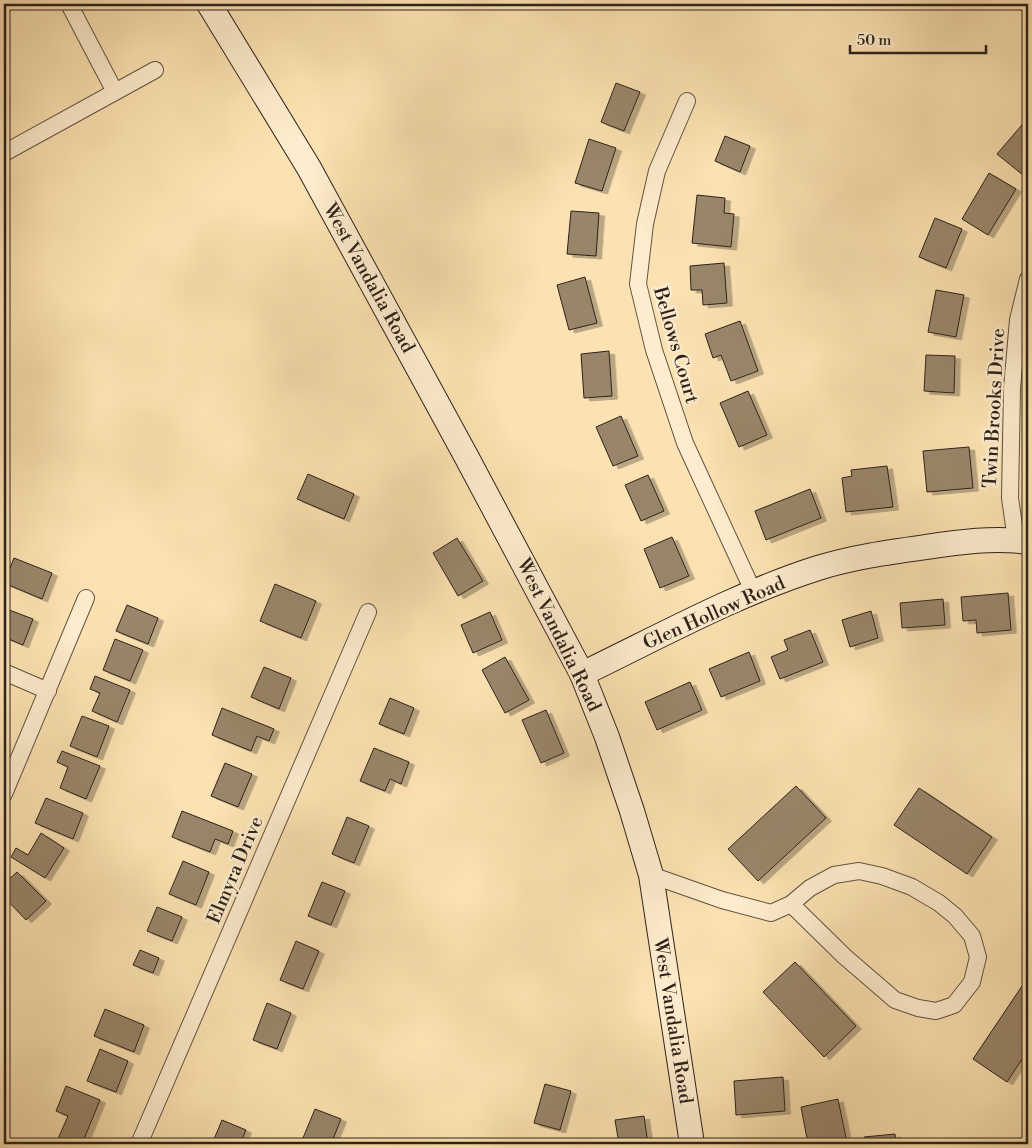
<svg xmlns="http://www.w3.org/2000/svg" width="1032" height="1148" viewBox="0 0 1032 1148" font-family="'Libre Bodoni',serif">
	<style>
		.building { fill: #99866a; stroke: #2d221b; filter: url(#shadow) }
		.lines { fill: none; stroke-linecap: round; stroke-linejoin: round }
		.street-casing { stroke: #615241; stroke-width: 18 }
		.secondary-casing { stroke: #2d221b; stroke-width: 26 }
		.street { stroke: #fdeccd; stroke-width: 16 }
		.secondary { stroke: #fdeccd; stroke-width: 24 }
		.labels { text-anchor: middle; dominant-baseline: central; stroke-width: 5; stroke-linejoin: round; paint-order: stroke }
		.street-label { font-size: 19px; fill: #2d221b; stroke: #fdeccd }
	</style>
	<defs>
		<filter id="shadow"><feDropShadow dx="5.5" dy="3" stdDeviation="0" flood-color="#0004"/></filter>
	</defs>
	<rect width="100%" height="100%" fill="#fce2b2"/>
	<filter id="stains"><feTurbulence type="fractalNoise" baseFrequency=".004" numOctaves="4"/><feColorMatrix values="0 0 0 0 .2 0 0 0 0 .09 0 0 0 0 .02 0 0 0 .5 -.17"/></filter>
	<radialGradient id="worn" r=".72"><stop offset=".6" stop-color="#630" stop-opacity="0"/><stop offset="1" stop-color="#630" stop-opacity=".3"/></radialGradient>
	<g class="building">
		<polygon points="616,83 640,92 624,131 601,122"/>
		<polygon points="1027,119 1028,120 1028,168 1023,175 997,154"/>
		<polygon points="725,136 750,146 740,172 715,161"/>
		<polygon points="589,139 616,148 602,191 575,183"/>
		<polygon points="989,173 1016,189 988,235 962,219"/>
		<polygon points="697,195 725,198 724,213 734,214 731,247 692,243"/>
		<polygon points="571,211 599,213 596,256 567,254"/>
		<polygon points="935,218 962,229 946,268 919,257"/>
		<polygon points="724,263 727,303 703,305 702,290 691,290 690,266"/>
		<polygon points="585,277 597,323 569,330 557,285"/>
		<polygon points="936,290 964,295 956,337 928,332"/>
		<polygon points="740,321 758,371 731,381 721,355 713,358 705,334"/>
		<polygon points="609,351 612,396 584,398 581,354"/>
		<polygon points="926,355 955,356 954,393 924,391"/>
		<polygon points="748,391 767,435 739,447 720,403"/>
		<polygon points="621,416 638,456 613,466 596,427"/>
		<polygon points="969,447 973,488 927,492 923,451"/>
		<polygon points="887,466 893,507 846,512 842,478 852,476 851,470"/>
		<polygon points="308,474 354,494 344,519 297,499"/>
		<polygon points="648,475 664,511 641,521 625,485"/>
		<polygon points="810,489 821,518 766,540 755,511"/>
		<polygon points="672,537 689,576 660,588 644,549"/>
		<polygon points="457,538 483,581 458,596 433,553"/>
		<polygon points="14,558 52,573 42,599 4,583"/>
		<polygon points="275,584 316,601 301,638 260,621"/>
		<polygon points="1008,593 1011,630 977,633 976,620 963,621 961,597"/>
		<polygon points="943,599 945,625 902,628 900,603"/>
		<polygon points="127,605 158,618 148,644 116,631"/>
		<polygon points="4,608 33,619 23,645 4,637"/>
		<polygon points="871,611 878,638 850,647 842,620"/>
		<polygon points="490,612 502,640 473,653 461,625"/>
		<polygon points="810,630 823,662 780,679 771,657 788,650 784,640"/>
		<polygon points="115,639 143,650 130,681 103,670"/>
		<polygon points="749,652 760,681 721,697 709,669"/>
		<polygon points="505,657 529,700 505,713 482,670"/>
		<polygon points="264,667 291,678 279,709 251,697"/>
		<polygon points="95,676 130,690 117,722 92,711 100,693 90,689"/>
		<polygon points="690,682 702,710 657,730 645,702"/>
		<polygon points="390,698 414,708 404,734 379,724"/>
		<polygon points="222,708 274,729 269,741 257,736 251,751 212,735"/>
		<polygon points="546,710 564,753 541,763 522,720"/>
		<polygon points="82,716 109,726 97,757 70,746"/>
		<polygon points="374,748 409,762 401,784 390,779 385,791 360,781"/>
		<polygon points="62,751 100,766 86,799 60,788 68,767 57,762"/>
		<polygon points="225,763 252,774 238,807 211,796"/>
		<polygon points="796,786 826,818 758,881 728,849"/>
		<polygon points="919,788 992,837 967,874 894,825"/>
		<polygon points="46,798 83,813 73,839 35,823"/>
		<polygon points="182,811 233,831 228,844 215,839 210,852 172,837"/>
		<polygon points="347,817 369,826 354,863 332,854"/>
		<polygon points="41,833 64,848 45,878 11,857 16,848 28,855"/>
		<polygon points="183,861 209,872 196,905 169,894"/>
		<polygon points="17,872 46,901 26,920 4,897 4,881 5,883"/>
		<polygon points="322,882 345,891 331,925 308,916"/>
		<polygon points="157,907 182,917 172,941 147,931"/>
		<polygon points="296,941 319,951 303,989 280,980"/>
		<polygon points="140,950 159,958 153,973 133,965"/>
		<polygon points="795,962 856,1026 824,1057 763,992"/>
		<polygon points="1022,986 1028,990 1028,1050 1007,1082 973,1059"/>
		<polygon points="267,1003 291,1013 277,1049 253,1040"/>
		<polygon points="105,1009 144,1025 134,1052 94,1036"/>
		<polygon points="100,1049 128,1061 116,1092 87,1081"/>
		<polygon points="783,1077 785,1111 736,1115 734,1081"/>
		<polygon points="545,1084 571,1091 560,1130 534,1123"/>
		<polygon points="66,1086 100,1100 82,1144 65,1144 57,1141 68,1116 56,1111"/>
		<polygon points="838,1099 846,1138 817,1144 808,1144 801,1107"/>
		<polygon points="315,1109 341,1119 331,1144 317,1144 303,1138"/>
		<polygon points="644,1116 648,1144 619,1144 615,1120"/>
		<polygon points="222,1120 246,1130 240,1144 212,1144"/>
		<polygon points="895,1134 896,1144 865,1144 864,1137"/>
	</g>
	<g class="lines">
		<g class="street-casing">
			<g id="street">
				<polyline points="69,4 115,92"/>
				<polyline points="687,101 657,171 645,224 638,284 654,350 685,443 753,591"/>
				<polyline points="4,153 155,70"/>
				<polyline points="1016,540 1010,498 1012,388 1018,320 1028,279"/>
				<polyline points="4,672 48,691"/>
				<polyline points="4,794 86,598"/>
				<polyline points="651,875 722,900 771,913 791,904 810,888 834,875 859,871 882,876 912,887 939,903 955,916 972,936 978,957 972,982 954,1005 936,1011 918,1008 895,1000 844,956 791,904"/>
				<polyline points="139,1144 368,612"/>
			</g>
		</g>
		<g class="secondary-casing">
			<g id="secondary">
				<polyline points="209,4 309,168 466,456 582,674 607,737 632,811 651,875 692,1144"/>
				<path d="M582,674C659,637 736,594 818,568C853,557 890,552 926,547C959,542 995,537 1028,542"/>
			</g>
		</g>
		<use href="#street" class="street"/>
		<use href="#secondary" class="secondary"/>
	</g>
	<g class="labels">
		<g class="street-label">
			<text transform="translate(369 278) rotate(61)">West Vandalia Road</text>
			<text transform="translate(676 345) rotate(74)">Bellows Court</text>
			<text transform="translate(994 408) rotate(-87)">Twin Brooks Drive</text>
			<text transform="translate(714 613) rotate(-24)">Glen Hollow Road</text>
			<text transform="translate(559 635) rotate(64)">West Vandalia Road</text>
			<text transform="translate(235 870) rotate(-67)">Elmyra Drive</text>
			<text transform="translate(673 1021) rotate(81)">West Vandalia Road</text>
		</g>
	</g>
	<rect width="1032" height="1148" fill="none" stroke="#fce2b2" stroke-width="20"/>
	<rect x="5" y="5" width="1022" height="1138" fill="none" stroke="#2d221b" stroke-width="2.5"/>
	<rect x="10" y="10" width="1012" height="1128" fill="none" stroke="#2d221b"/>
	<path d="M850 45v8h136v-8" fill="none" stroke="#2d221b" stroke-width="2.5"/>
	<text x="857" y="45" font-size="15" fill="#2d221b" stroke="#fdeccd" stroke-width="4" paint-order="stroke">50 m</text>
	<rect width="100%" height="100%" filter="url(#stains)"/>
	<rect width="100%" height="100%" fill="url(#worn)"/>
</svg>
